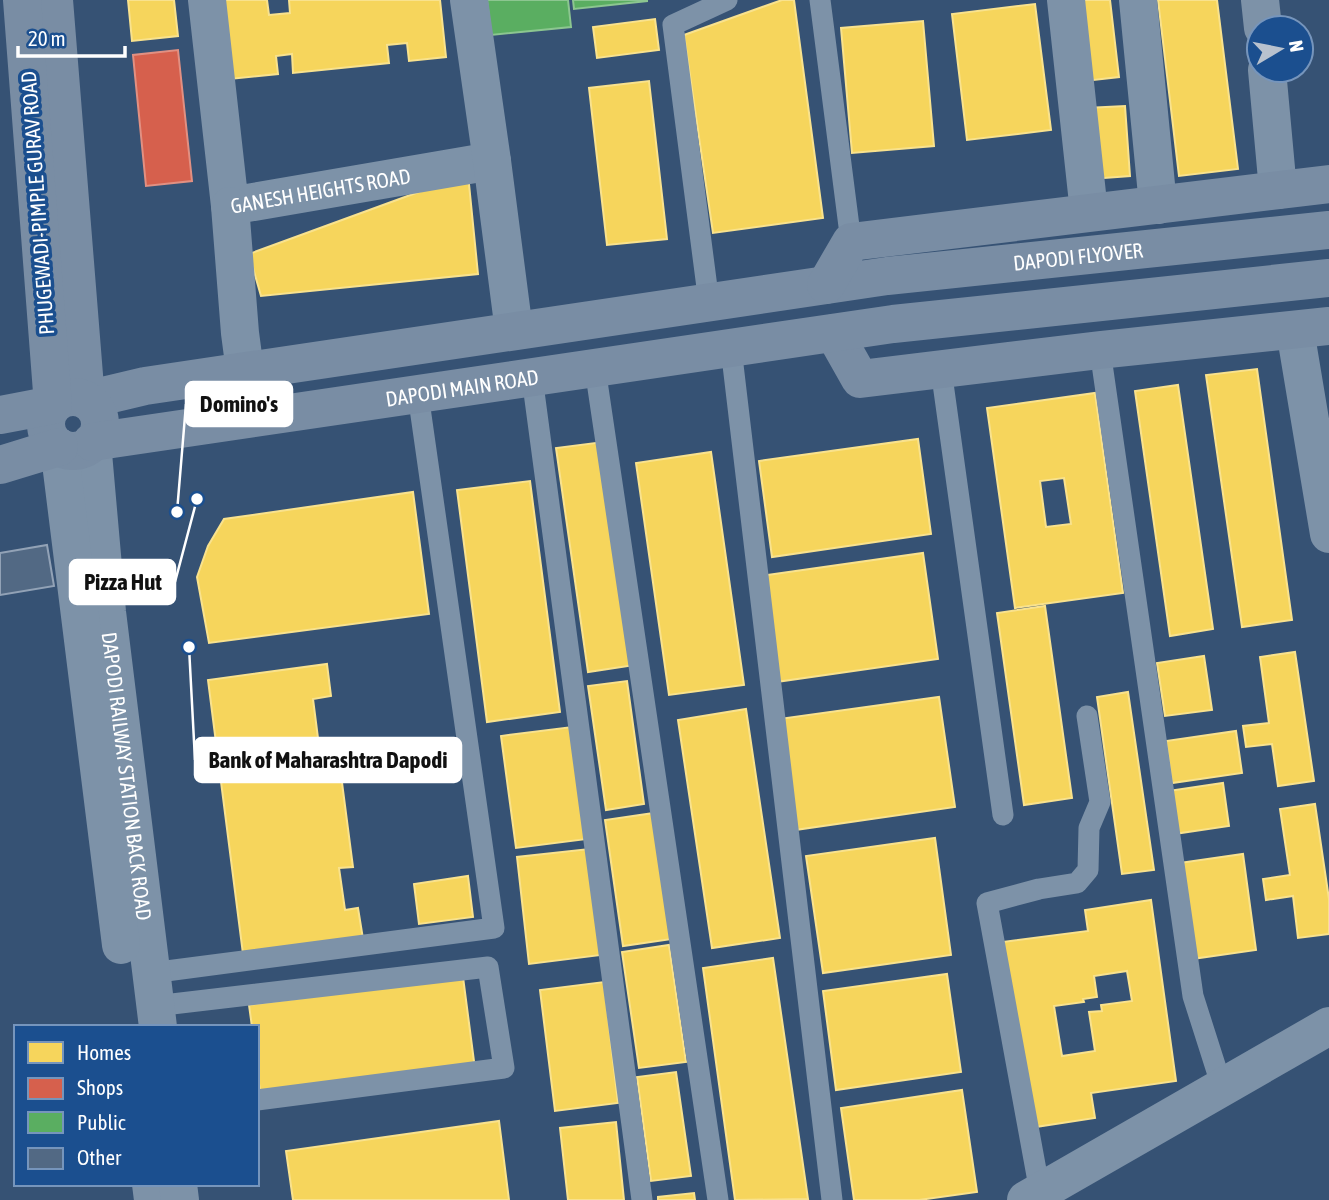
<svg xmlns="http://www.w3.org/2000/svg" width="1329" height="1200" viewBox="0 0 1329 1200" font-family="'Asap Condensed',sans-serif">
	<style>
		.homes { fill: #f6d55c; stroke: #f9e28d; stroke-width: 2; fill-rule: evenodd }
		.shops { fill: #d6604d; stroke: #e29082; stroke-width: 2 }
		.public { fill: #5aae61; stroke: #8cc690; stroke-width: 2 }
		.building { fill: #526984; stroke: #92a2b6; stroke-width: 2 }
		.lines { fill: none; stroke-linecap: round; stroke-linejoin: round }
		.lane { stroke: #7d92a8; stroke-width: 21 }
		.street { stroke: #7d92a8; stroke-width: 38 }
		.secondary { stroke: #798da4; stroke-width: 38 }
		.labels { text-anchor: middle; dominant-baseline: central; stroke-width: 7; stroke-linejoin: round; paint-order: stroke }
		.street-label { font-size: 21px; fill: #fff; stroke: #1b4f8f }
		.leader { fill: none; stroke: #fff; stroke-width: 2.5 }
		.callout-dot { fill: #fff; stroke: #1b4f8f; stroke-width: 2.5 }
		.callout { fill: #fff; stroke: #fff; stroke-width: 2.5 }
		.callout-label { font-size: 23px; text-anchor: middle; font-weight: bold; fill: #111 }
	</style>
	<rect width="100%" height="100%" fill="#365274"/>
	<g class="homes">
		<polygon points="128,0 174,0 178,36 132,41"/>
		<polygon points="222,0 267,0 269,15 290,13 289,0 440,0 446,57 409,61 407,43 387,45 389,63 293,73 292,54 276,56 278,74 230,79"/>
		<polygon points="782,0 794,0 823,218 713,233 684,35"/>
		<polygon points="1075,0 1110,0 1119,77 1085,81"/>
		<polygon points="1158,0 1217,0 1238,169 1179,176"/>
		<polygon points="1035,4 1051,130 967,140 952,14"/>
		<polygon points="655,19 659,50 597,58 593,27"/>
		<polygon points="923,21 934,146 852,153 841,28"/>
		<polygon points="649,81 667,239 607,245 589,88"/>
		<polygon points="1125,106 1130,176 1091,179 1086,108"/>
		<polygon points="468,174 478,274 261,296 249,254"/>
		<polygon points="1257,369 1292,620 1242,627 1206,375"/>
		<polygon points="1178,385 1213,629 1170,636 1135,391"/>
		<path d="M1095,393L1123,593L1015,608L987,408ZM1064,478L1071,524L1046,527L1040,481Z"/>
		<polygon points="918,439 931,534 772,557 759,461"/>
		<polygon points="603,442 635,665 588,672 556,448"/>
		<polygon points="711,452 744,685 669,695 636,463"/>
		<polygon points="530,481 560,712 487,722 457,490"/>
		<polygon points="413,492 429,614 209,643 197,577 208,546 224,519"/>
		<polygon points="923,553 938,659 776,682 761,576"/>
		<polygon points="1045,606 1072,798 1024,805 997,613"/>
		<polygon points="1295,652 1314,781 1278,786 1272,744 1246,747 1243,726 1269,723 1260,657"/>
		<polygon points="1204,656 1212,710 1165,716 1157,663"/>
		<polygon points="327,664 331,696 313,699 319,746 337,744 353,867 339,868 345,910 358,908 363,939 243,954 208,680"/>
		<polygon points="627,681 644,804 606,810 588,686"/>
		<polygon points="1128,692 1154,870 1122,874 1097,697"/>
		<polygon points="939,697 955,807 795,830 779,719"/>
		<polygon points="746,709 780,938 712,948 678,720"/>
		<polygon points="572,727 587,839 516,848 501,736"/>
		<polygon points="1236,731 1242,773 1172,783 1166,741"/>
		<polygon points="1223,783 1229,826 1174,834 1168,791"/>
		<polygon points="1315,804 1329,899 1329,934 1298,938 1293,896 1266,900 1263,879 1290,875 1280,809"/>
		<polygon points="654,813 672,939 623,946 605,820"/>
		<polygon points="935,838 951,955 823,973 806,856"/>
		<polygon points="589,849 601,955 529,964 517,857"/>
		<polygon points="1243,854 1256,950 1192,959 1179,863"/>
		<polygon points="468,876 473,917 419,924 414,884"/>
		<path d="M1151,900L1176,1081L1091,1093L1095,1118L1029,1128L1002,942L1088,931L1085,910ZM1127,971L1132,1001L1101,1005L1102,1011L1089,1012L1095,1051L1062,1056L1054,1006L1084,1002L1083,999L1097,997L1094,976Z"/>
		<polygon points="669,945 686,1062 639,1068 622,952"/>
		<polygon points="773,958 808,1199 735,1200 703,968"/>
		<polygon points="947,974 961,1072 836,1090 823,991"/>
		<polygon points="463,977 475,1069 261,1096 257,1071 257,1027 252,1027 249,1005"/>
		<polygon points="604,982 618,1103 555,1111 540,990"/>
		<polygon points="676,1072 691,1176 651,1181 637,1077"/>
		<polygon points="962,1090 977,1192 919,1200 854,1200 841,1108"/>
		<polygon points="499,1121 509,1200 293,1200 286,1151"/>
		<polygon points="616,1122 624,1200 568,1200 560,1128"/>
		<polygon points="694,1193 695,1200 658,1200 658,1197"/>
	</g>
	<polygon class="shops" points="178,50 192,181 146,186 133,55"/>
	<g class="public">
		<polygon points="487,0 568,0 571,27 491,35"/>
		<polygon points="573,0 647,0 647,1 574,9"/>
	</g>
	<polygon class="building" points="47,545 54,586 0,595 0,553"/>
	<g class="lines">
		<g class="lane">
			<polyline points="820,0 851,242"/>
			<polyline points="709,303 673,25 727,0"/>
			<polyline points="731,348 832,1200"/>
			<polyline points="1100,350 1193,996 1222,1087"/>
			<polyline points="595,368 718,1200"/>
			<polyline points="941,369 1003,815"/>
			<polyline points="532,377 642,1200"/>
			<polyline points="151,973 494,928 418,394"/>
			<polyline points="155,1006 488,967 504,1068 257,1100"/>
			<polyline points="1040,1192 987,903 1039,889 1077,883 1088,870 1089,828 1100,802 1087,716"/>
		</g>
		<g class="street">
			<path id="s1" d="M207,0L230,206L492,161"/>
			<polyline points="469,0 492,161 514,331"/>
			<polyline points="1066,0 1089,212"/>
			<polyline points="1138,0 1158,205"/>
			<polyline points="1260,0 1263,28"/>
			<polyline points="1267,70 1278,190"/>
			<polyline points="230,206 240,333 245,371"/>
			<polyline points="1295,330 1329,534"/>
			<path id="s2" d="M92,442L107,612L158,1027"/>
			<polyline points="59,447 121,945"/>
			<polyline points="151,1184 153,1200"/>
			<polyline points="178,1184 180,1200"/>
			<polyline points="1026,1200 1329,1026"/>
		</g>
		<g class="secondary">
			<path id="s3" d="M54,0L86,400L145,386L887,276L1329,230"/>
			<polyline points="826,285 851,242 1329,184"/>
			<polyline points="834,333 860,379 1100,350 1329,326"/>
			<circle cx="73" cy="424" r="27"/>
			<polyline points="0,415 53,405 22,0"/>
			<path id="s4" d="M92,442L893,324L1329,278"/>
			<polyline points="0,465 59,447"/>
		</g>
	</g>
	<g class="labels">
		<g class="street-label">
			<text stroke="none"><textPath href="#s1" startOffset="299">GANESH HEIGHTS ROAD</textPath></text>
			<text transform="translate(37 203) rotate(-94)">PHUGEWADI-PIMPLE GURAV ROAD</text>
			<text stroke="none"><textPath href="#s3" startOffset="1404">DAPODI FLYOVER</textPath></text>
			<text stroke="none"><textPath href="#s4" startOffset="374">DAPODI MAIN ROAD</textPath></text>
			<text stroke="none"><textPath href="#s2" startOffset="336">DAPODI RAILWAY STATION BACK ROAD</textPath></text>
		</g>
	</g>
	<path class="leader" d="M177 512L186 404M197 499L175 582M189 647L195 760"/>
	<g class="callout-dot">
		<circle cx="177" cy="512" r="7"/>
		<circle cx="197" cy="499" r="7"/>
		<circle cx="189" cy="647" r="7"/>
	</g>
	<g class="callout">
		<rect x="186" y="382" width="106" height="44" rx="7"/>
		<rect x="70" y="560" width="105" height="44" rx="7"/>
		<rect x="195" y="738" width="266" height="44" rx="7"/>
	</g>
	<g class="callout-label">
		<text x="239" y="412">Domino's</text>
		<text x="123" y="590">Pizza Hut</text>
		<text x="328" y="768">Bank of Maharashtra Dapodi</text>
	</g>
	<rect x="14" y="1025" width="245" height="161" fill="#1b4f8f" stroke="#7695bc" stroke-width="2"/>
	<rect x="28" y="1042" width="35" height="21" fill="#f6d55c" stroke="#7695bc" stroke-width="2"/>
	<text x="77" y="1060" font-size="21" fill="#ffffff">Homes</text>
	<rect x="28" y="1078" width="35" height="21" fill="#d6604d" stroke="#7695bc" stroke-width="2"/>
	<text x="77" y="1095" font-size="21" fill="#ffffff">Shops</text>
	<rect x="28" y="1112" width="35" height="21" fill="#5aae61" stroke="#7695bc" stroke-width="2"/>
	<text x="77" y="1130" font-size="21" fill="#ffffff">Public</text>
	<rect x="28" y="1148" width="35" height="21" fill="#526984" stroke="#7695bc" stroke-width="2"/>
	<text x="77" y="1165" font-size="21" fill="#ffffff">Other</text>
	<g transform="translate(1280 49) rotate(80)"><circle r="33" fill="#1b4f8f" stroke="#7695bc" stroke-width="2"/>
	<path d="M0-5L12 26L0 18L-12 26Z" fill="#b9c2ce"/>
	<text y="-10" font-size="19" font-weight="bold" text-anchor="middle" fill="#ffffff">N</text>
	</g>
	<path d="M18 46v10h107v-10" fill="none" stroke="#ffffff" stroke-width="3.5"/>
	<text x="28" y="46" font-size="21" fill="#ffffff" stroke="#1b4f8f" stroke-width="5" paint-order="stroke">20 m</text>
</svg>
